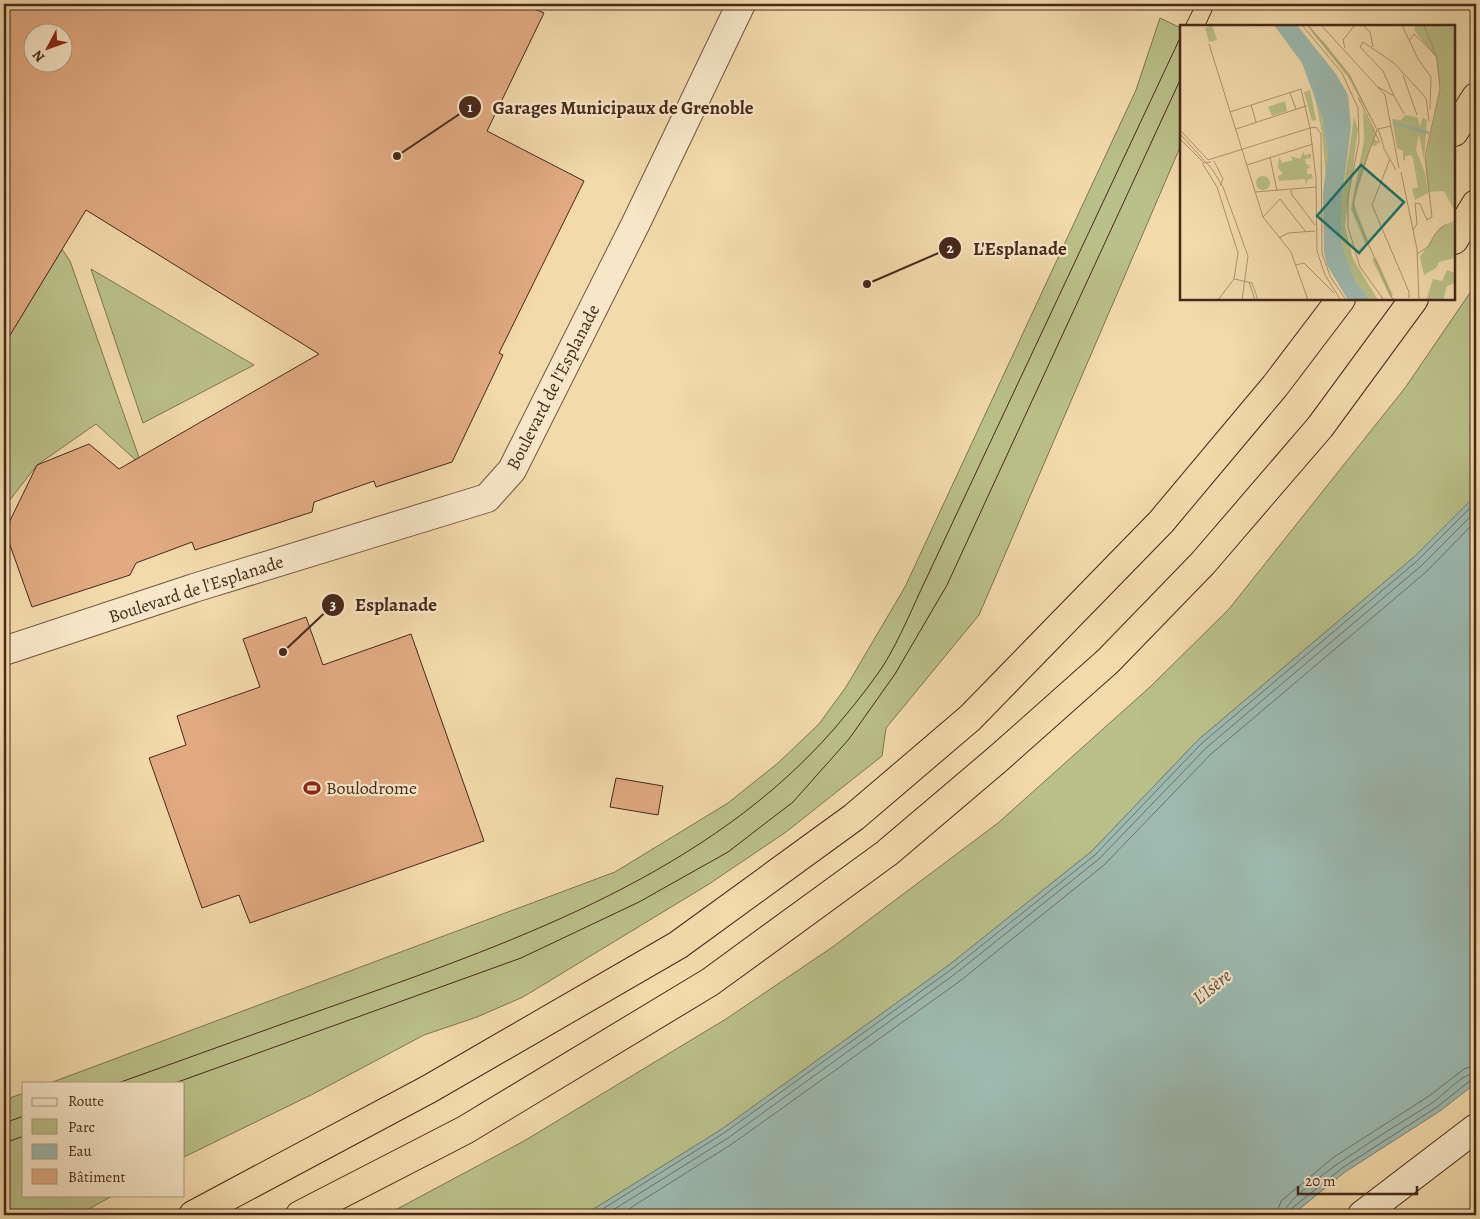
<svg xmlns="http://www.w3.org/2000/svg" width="1480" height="1219" viewBox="0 0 1480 1219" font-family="Alegreya,serif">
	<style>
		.green { fill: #bac089; stroke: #807452 }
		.water { fill: #9cbab0; stroke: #7a8074 }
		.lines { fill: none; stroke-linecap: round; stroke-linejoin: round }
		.shore { stroke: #727165; stroke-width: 1 }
		.building { fill: #e1aa82; stroke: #47281a; fill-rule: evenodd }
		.street-casing { stroke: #72543e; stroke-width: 30 }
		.secondary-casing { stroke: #47281a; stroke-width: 30 }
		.highway-casing { stroke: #47281a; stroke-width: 30 }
		.street { stroke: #f7e7c8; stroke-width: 28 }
		.secondary { stroke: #f7e7c8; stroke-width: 28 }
		.highway { stroke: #f2daab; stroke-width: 28 }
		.tram { stroke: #47281a; stroke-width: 1 }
		.labels { text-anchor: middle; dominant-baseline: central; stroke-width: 4.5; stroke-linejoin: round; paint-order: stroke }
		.street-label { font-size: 18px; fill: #47281a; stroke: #f7e7c8 }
		.poi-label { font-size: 18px; fill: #47281a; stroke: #f7e7c8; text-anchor: start }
		.water-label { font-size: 19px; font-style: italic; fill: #5c4c40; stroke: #f7e7c8 }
		.inset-river { fill: none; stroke: #9cbab0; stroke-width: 2.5 }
		.inset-road { fill: none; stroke: #ae9371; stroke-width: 1 }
		.view { fill: #0f766e; fill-opacity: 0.15; stroke: #0f766e; stroke-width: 2.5 }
		.inset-edge { fill: none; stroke: #47281a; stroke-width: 2.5 }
		.leader { fill: none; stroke: #47281a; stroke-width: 2 }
		.callout-dot { fill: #47281a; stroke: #f7e7c8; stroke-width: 2 }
		.mark-label { font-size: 15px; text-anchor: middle; font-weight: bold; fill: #fff }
		.callout-label { font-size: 19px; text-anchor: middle; font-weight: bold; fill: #47281a; stroke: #f7e7c8; stroke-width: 4.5; stroke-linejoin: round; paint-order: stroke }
	</style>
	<rect width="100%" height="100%" fill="#f2daab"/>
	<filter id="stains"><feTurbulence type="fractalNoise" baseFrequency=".004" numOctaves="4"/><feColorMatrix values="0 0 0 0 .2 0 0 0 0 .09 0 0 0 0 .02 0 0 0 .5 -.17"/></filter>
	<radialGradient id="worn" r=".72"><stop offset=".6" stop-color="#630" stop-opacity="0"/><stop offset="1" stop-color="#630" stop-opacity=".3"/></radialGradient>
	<g class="green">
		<polygon points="1160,18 1181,28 1181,145 979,615 886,728 882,756 786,832 709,884 523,997 477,1017 424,1035 313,1094 184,1157 184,1083 50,1083 615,872 728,803 778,763 819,724 846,687 905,587 1136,90"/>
		<polygon points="62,249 70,261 142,466 96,424 37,465 9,501 4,505 4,345"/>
		<polygon points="91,269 254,365 143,423"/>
		<polygon points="1476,284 1476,495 1414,557 1198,740 1092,851 949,965 722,1129 584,1215 386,1215 524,1141 726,1019 834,946 998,823 1150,687 1229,609 1405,388"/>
		<polygon points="24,1093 24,1195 114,1195 78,1215 4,1215 4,1100"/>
	</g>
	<polygon class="water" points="1476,495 1476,1083 1440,1111 1345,1172 1292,1215 584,1215 722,1129 949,965 1092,851 1198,740 1414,557"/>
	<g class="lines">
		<g class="shore">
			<polyline points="593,1215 724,1133 952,969 1095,855 1201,744 1417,561 1476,502"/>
			<polyline points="605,1215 728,1138 955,974 1099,859 1206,748 1421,566 1476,511"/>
			<polyline points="619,1215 732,1144 960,981 1104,865 1211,754 1426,572 1476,521"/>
			<polyline points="1276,1215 1281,1201 1334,1157 1429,1096 1464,1069 1476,1065"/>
			<path d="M1283,1215C1285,1191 1408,1119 1432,1103C1445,1094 1461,1074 1476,1073"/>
			<polyline points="1290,1215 1291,1209 1342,1168 1437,1107 1471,1080 1476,1079"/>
		</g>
	</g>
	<g class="building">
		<path d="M4,4H523L544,13L487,131L584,181L499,353L503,355L452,462L376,487L374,481L314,502L312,512L195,550L192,542L136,563L130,575L32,607L5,531L37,465L89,444L119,469L319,354L86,210L4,345ZM32,32H62V62H32Z"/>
		<polygon points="306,617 323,665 411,634 484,841 250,923 239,895 202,908 149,758 186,745 177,716 260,687 243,639"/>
		<polygon points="616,778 663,786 658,815 610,807"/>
	</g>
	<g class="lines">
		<g class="street-casing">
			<polyline id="street" points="4,651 194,588 487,498 512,470 636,223 741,4"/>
		</g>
		<g class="secondary-casing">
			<polyline id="secondary" points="1362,1215 1476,1128"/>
		</g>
		<g class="highway-casing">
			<g id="highway">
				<polyline points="1454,132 1476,97"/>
				<polyline points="1454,240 1476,204"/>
				<polyline points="193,1215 429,1089 678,945 854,817 970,718 1161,522 1275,386 1341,299"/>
				<polyline points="300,1215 465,1130 710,982 887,853 1000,757 1108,661 1203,563 1320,427 1414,299"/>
			</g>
		</g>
		<use href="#street" class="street"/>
		<use href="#secondary" class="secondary"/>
		<use href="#highway" class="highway"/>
		<g class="tram">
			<polyline points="1185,26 1196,4"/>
			<polyline points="1205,26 1215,4"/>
			<path d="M118,1083C194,1056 270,1028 347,1001C522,939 709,872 834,729C851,709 869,687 883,666C900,639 913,606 927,577L1181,36"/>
			<polyline points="175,1083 521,958 639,902 728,852 793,802 849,739 895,674 947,585 1181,78"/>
			<polyline points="4,1123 24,1116"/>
			<polyline points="4,1143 24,1136"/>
		</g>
	</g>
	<defs>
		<g id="stadium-bare" transform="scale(1.35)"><path d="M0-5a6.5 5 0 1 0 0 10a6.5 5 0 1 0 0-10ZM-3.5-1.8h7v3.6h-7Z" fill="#8f2418" stroke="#f7e7c8" stroke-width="2.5" paint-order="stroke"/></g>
	</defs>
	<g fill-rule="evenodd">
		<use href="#stadium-bare" x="312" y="788"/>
	</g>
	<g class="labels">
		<g class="street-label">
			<text transform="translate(553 387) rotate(-63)">Boulevard de l'Esplanade</text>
			<text transform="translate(196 589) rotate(-18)">Boulevard de l'Esplanade</text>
		</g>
		<g class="poi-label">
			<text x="326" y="788">Boulodrome</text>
		</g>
		<g class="water-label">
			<text transform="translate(1212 987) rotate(-39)">L'Isère</text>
		</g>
	</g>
	<g transform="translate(1180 25)">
		<rect width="275" height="275" fill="#f2daab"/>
		<path d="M32,0L37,15L29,17L25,3ZM126,0L144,17L170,50L198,106L168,52ZM234,0H275V186L264,166L248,167L245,136L260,64L256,33L235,6ZM133,62L146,107L148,130L146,151L142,108ZM130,65L136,95L132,96L124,67ZM105,76L107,86L92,91L88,82ZM183,86L196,110L194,114L199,117L195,121L191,120L174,178L188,216L185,218L171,184L184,115ZM225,90L237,92L240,101L243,93L247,95L244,134L239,109L236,125L245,148L248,168L235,175L232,164L238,162L233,134L231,130L225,131V136L223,135V126L217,123L212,94L221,95ZM174,92L178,105L165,201L173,234L198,275H190L175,256L162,220L161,180ZM124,126V130L131,129V133L125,134L126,139L131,141L125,142H131L127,144V149H132L133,154H128L126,160L125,154L99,156L98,151L103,149L98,143L99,132L102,138L113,135L110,131L120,134ZM76 158a7 7 0 1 1 14 0a7 7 0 1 1-14 0ZM275,191V233L259,237L256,243L244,250L240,232L259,203L275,195ZM196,233L213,270L210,272L192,234ZM267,245L275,248V258L267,261L263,275H246L253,254L262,256Z" fill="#bac089"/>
		<path d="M94,0H117L156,49L168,70L171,102L161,180L162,220L175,256L190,275H168L147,240L144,227L143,168L148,130L143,95L122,38Z" fill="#9cbab0"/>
		<path class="inset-river" d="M213,98L249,108"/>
		<path class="inset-road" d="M122,0L162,48L178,83L179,116L168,172V202L180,242L204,275M128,0L169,50L197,105L175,166L173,184L213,275M141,0L205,70L219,143M183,0L190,7L193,22M222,0L238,34L251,52L250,84M229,16L234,9L256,30M29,19L83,192L111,227L128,275M165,23L163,15L175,0M223,50L237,90M198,62L214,71L203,46L180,22L183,17L214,38L246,73L249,96M110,68L116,84M214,71L224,89M178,72L200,118M71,80L76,97M50,87L121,64L130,103L136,102L141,109L142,228L150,251L166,275M56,104L126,81M0,105L28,135L130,103L136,153L137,226L145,250L160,274M0,109L32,144L43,162L68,231L62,275M0,114L24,138L31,137M203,122L216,145M204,122L198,104L211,101M90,132L97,166M210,134L192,180L229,267V273M34,136L43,154L40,161M22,138L37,162L58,228L54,254L38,275M67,140L133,119M221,147L237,224L239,275M111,165L112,170L135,200M75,167L136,162M83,192L100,174L125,206M233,205L237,199L235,178L240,179L247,195L252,192L245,132L260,64L257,33L244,0M99,213L108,208L135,206M237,229L249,221L255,209L266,199M116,240L124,238L154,268M54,254L72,258L78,275M69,257L75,275"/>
		<path class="view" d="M181,140L224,177L179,228L137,191Z"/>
		<rect width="275" height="275" class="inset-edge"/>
	</g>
	<path class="leader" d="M397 156L470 107M867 284L950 248M283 652L333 605"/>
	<g class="callout-dot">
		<circle cx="397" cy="156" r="5"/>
		<circle cx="867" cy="284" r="5"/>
		<circle cx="283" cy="652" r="5"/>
		<circle cx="470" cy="107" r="12"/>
		<circle cx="950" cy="248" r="12"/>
		<circle cx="333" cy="605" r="12"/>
	</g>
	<g class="mark-label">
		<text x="470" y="112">1</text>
		<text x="950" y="253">2</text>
		<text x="333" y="610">3</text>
	</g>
	<g class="callout-label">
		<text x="623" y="114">Garages Municipaux de Grenoble</text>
		<text x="1020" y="255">L'Esplanade</text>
		<text x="396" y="611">Esplanade</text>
	</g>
	<rect width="1480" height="1219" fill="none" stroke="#f2daab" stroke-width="20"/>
	<rect x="5" y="5" width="1470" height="1209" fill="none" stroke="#47281a" stroke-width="2.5"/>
	<rect x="10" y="10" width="1460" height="1199" fill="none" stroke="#47281a"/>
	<rect x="22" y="1082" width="162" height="115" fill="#f7e7c8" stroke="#b19b82"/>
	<rect x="32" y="1098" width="25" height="8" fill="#f7e7c8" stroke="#b19b82"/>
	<text x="68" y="1106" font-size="15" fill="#47281a">Route</text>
	<rect x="32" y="1119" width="25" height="15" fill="#bac089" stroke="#b19b82"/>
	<text x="68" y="1132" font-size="15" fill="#47281a">Parc</text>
	<rect x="32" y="1144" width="25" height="15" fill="#9cbab0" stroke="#b19b82"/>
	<text x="68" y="1156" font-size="15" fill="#47281a">Eau</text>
	<rect x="32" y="1169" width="25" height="15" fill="#e1aa82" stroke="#b19b82"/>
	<text x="68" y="1182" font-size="15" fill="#47281a">Bâtiment</text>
	<g transform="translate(48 48) rotate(229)"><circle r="24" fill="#f7e7c8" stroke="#b19b82"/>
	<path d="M0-4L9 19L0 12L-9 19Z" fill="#8f2418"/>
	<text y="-8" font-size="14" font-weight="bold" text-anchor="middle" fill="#47281a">N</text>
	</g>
	<path d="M1298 1186v8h119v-8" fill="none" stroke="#47281a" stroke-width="2.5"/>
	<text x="1305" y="1186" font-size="15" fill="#47281a" stroke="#f7e7c8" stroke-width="4" paint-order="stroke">20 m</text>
	<rect width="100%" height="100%" filter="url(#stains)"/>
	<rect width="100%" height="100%" fill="url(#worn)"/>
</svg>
